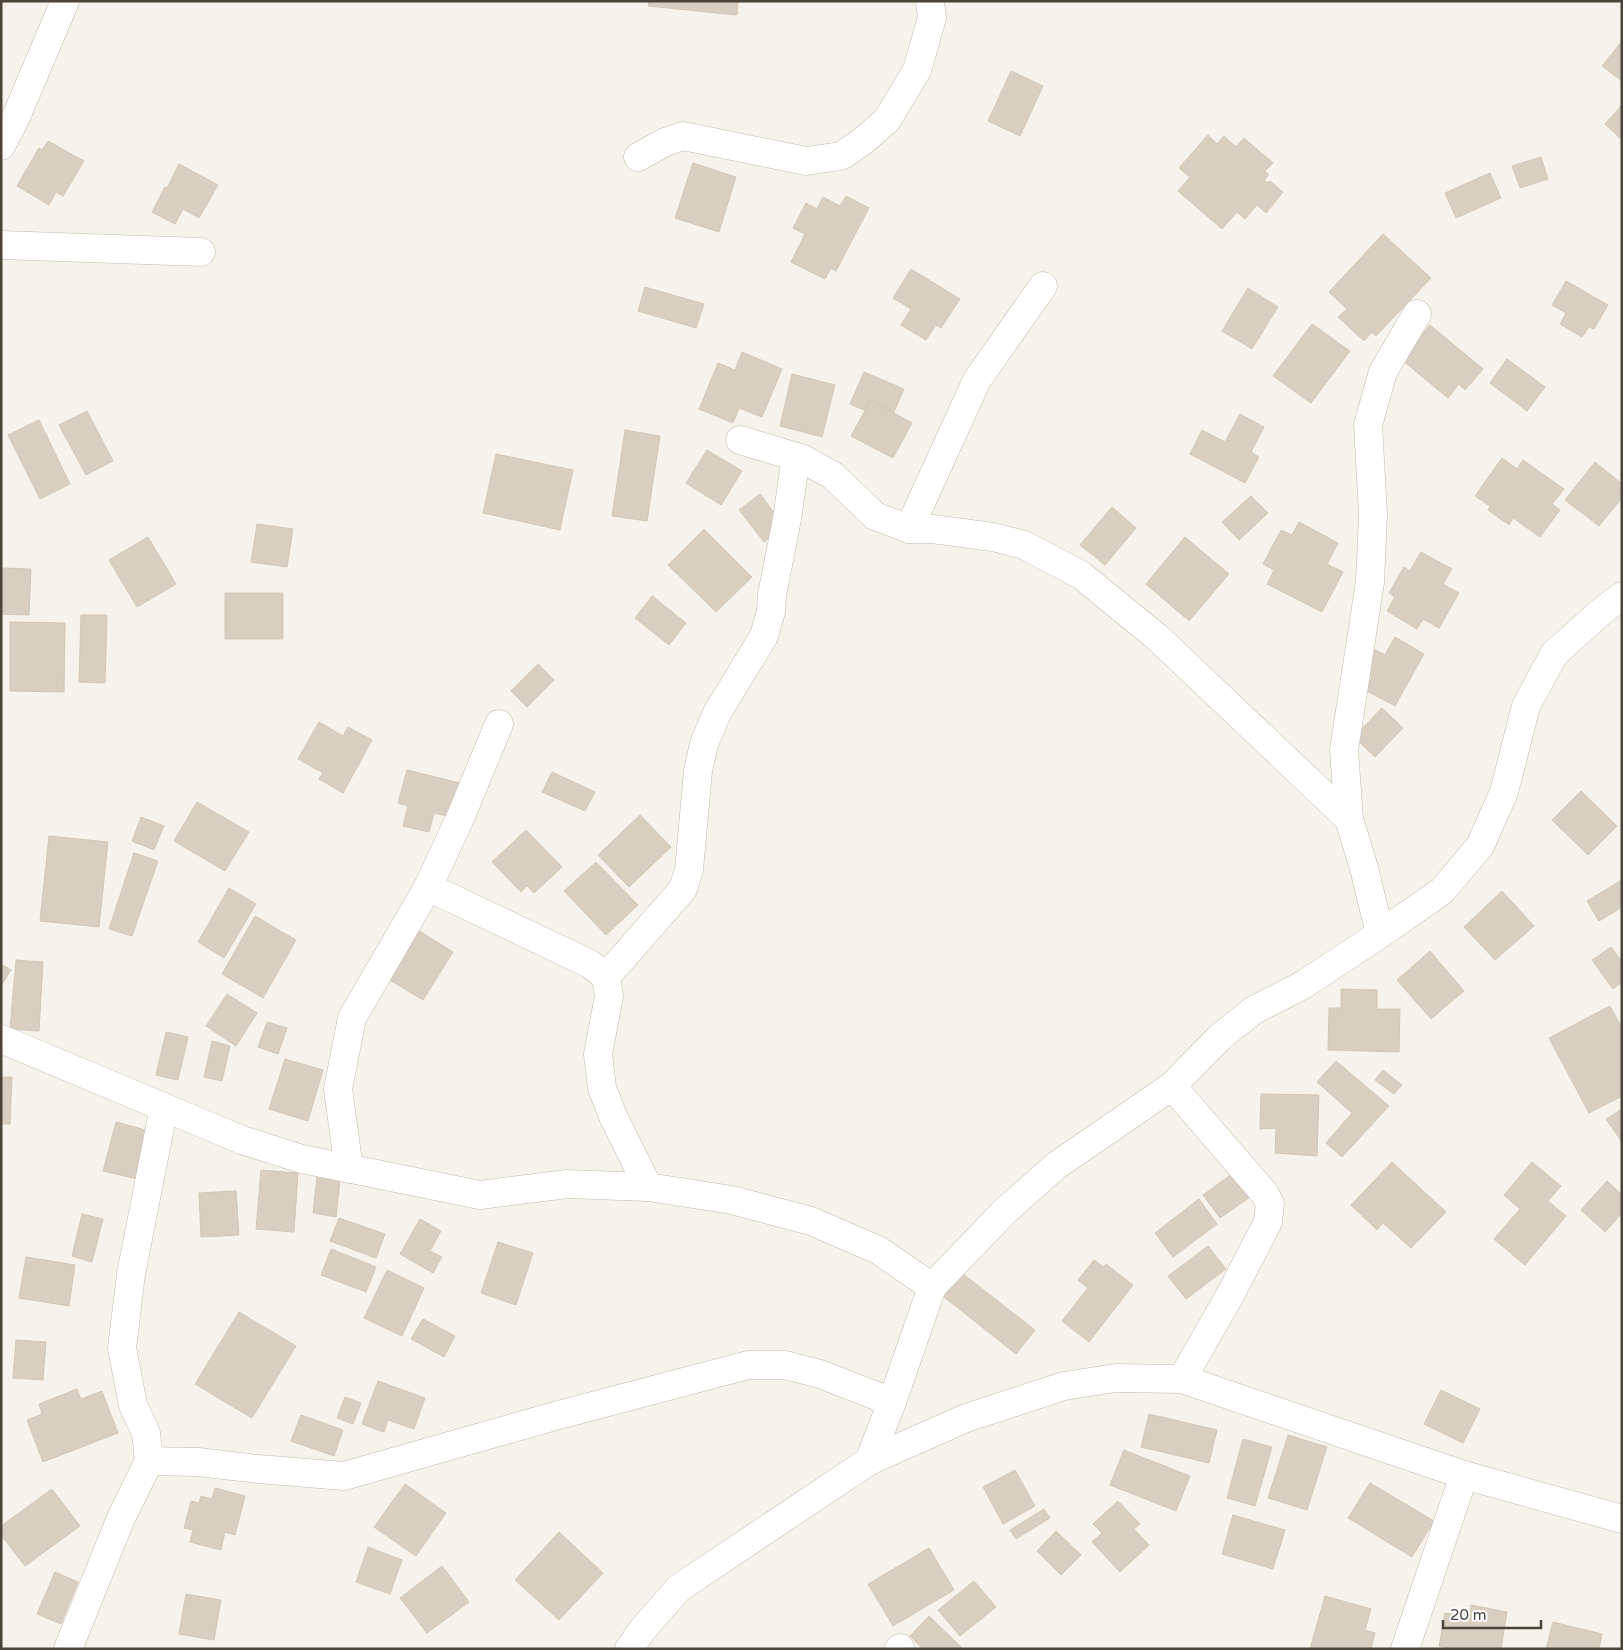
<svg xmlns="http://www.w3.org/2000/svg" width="1623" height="1650" viewBox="0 0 1623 1650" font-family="'Varela Round',sans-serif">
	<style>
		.building { fill: #d8cfc1; stroke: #d3c7b4 }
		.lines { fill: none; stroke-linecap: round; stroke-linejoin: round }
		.minor-casing { stroke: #c2bbae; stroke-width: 29 }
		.minor { stroke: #fff; stroke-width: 28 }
	</style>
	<rect width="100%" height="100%" fill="#f6f3ec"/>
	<g class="building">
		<polygon points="649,1 738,1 737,15 648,6"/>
		<polygon points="1622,41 1622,81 1602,66"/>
		<polygon points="1011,71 1043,86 1020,136 988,121"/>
		<polygon points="1622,105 1622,136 1620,138 1605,124"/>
		<polygon points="1208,135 1217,144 1224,136 1236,147 1244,138 1273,163 1265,171 1269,175 1264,180 1267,183 1270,181 1283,192 1266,213 1257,205 1245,219 1237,212 1222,229 1178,191 1190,177 1179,168"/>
		<polygon points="48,141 84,161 63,196 56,192 49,205 17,186 39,148 42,150"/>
		<polygon points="1541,157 1548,179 1520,188 1512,166"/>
		<polygon points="693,163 736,177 719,232 675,218"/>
		<polygon points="179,164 218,185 199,218 183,209 175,224 152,212 165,187 167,188"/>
		<polygon points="1490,173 1501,198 1456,218 1445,193"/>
		<polygon points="846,196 869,208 836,271 831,268 825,279 791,262 805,234 793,228 806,203 817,209 823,197 840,206"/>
		<polygon points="1383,234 1431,278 1376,336 1372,332 1364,341 1338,317 1347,309 1329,292"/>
		<polygon points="911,269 960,299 941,328 936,325 926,340 901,325 911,309 893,298"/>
		<polygon points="1566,281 1608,305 1594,329 1589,327 1582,337 1560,324 1566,313 1552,305"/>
		<polygon points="645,287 704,304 696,328 638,311"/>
		<polygon points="1248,288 1278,307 1252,349 1222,331"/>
		<polygon points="1312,324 1350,351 1311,403 1273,376"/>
		<polygon points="1430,325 1483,369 1465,390 1459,384 1448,398 1401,359"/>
		<polygon points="742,352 782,369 762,417 739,408 733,423 699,409 718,363 735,370"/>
		<polygon points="1507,359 1545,387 1527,411 1490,383"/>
		<polygon points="864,372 904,389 890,421 850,404"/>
		<polygon points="792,374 835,385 822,437 780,426"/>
		<polygon points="871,400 912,423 893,458 851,436"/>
		<polygon points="87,411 113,461 86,475 59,425"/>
		<polygon points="1240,414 1264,427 1251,452 1259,457 1245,483 1190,454 1202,430 1225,442"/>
		<polygon points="39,420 70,484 40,499 8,435"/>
		<polygon points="625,430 660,436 647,521 612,516"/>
		<polygon points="707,450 742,471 721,505 686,483"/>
		<polygon points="496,454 573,470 560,530 483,513"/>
		<polygon points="1502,458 1517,469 1523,460 1564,489 1552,504 1560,510 1540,537 1513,518 1509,525 1488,510 1490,506 1475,496"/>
		<polygon points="1595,462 1622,484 1622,498 1599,526 1565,500"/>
		<polygon points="760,494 784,526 764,542 739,510"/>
		<polygon points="1251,496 1268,513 1239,540 1222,522"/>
		<polygon points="1112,507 1136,528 1105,565 1080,545"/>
		<polygon points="1299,522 1338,543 1327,564 1343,572 1322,612 1267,584 1274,570 1263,564 1281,530 1292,535"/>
		<polygon points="257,524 293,529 287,567 251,562"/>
		<polygon points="704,529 752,577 716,612 668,565"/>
		<polygon points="148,537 176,584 137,607 109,560"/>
		<polygon points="1185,537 1229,574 1189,621 1146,584"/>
		<polygon points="1421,552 1452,569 1443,584 1459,593 1439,628 1423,619 1417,629 1387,611 1395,597 1389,593 1404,567 1410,571"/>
		<polygon points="1,568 31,569 29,615 1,614"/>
		<rect x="225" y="593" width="58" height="46"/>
		<polygon points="652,596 686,623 669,645 635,618"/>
		<polygon points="81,615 107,615 105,683 79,682"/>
		<polygon points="10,622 65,623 64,692 10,691"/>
		<polygon points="1395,637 1424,654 1395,706 1365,690 1372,677 1362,671 1374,649 1385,655"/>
		<polygon points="538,664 554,680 527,707 511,691"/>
		<polygon points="1382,708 1403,728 1375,757 1354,737"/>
		<polygon points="319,722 343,736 348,727 372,740 343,793 319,779 323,773 298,759"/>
		<polygon points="407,770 460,783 451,817 434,813 429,832 403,826 408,806 398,803"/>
		<polygon points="552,772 595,792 585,811 542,792"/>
		<polygon points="1581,791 1617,826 1588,855 1552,820"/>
		<polygon points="197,802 249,832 225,871 174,841"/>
		<polygon points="640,815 671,847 629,887 598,855"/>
		<polygon points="141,817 164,826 154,850 132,841"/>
		<polygon points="526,830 562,867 534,893 527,886 521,892 492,862"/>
		<polygon points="49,836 108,842 99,927 40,921"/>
		<polygon points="134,853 158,861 132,936 109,929"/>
		<polygon points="596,862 638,905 606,935 564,891"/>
		<polygon points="1622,880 1622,907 1599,921 1587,901"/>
		<polygon points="229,888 256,904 224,958 198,942"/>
		<polygon points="1502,891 1534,926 1495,960 1464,927"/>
		<polygon points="255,916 296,940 263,998 222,974"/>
		<polygon points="418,930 453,952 423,1000 388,979"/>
		<polygon points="1611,947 1622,962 1622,982 1613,989 1592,960"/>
		<polygon points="1430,951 1464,991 1431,1019 1397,980"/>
		<polygon points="16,960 43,962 39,1031 10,1029"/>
		<polygon points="1,964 11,970 1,986"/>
		<polygon points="1341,989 1377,990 1377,1009 1400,1009 1399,1052 1328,1050 1329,1008 1341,1008"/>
		<polygon points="227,994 257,1013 236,1046 206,1026"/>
		<polygon points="1610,1006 1622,1028 1622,1096 1589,1113 1549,1038"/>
		<polygon points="267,1022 287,1028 278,1054 258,1047"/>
		<polygon points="166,1032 188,1037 178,1080 156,1075"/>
		<polygon points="212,1041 230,1046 222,1081 204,1077"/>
		<polygon points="285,1059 323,1070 308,1121 269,1109"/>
		<polygon points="1336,1061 1389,1106 1342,1157 1326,1143 1352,1113 1317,1082"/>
		<polygon points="1383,1070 1402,1085 1394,1094 1375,1080"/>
		<polygon points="1,1077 12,1077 10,1124 1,1124"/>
		<polygon points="1261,1094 1319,1095 1317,1156 1275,1153 1276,1128 1260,1129"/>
		<polygon points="1622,1109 1622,1142 1606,1119"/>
		<polygon points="116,1122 153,1132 141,1180 103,1171"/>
		<polygon points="1392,1162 1446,1212 1411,1248 1383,1223 1377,1230 1351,1205"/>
		<polygon points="1532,1162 1561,1186 1548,1201 1566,1216 1525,1265 1494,1239 1520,1209 1504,1195"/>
		<polygon points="261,1170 298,1173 294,1232 256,1229"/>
		<polygon points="1232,1174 1250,1197 1220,1218 1203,1195"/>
		<polygon points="317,1176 340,1179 336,1217 313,1213"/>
		<polygon points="1607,1181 1622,1195 1622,1213 1605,1232 1581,1210"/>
		<polygon points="236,1191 239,1235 201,1237 199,1193"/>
		<polygon points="1199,1199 1217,1224 1173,1257 1155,1233"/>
		<polygon points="82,1214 103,1219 92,1262 72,1256"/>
		<polygon points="339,1218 385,1234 376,1258 330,1241"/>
		<polygon points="420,1219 441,1231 430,1251 442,1257 433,1273 400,1254"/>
		<polygon points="498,1242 533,1253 516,1305 481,1293"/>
		<polygon points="1208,1246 1226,1269 1186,1299 1168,1276"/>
		<polygon points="331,1249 376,1267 366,1292 321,1275"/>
		<polygon points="26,1257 75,1265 69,1306 19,1298"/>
		<polygon points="1094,1260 1104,1267 1106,1264 1133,1285 1089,1342 1062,1321 1088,1288 1078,1280"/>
		<polygon points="387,1270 424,1288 402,1336 364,1318"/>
		<polygon points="962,1273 1035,1330 1016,1354 944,1297"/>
		<polygon points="239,1312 296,1346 252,1418 195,1384"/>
		<polygon points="423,1319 455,1336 444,1357 411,1339"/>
		<polygon points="16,1340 46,1342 43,1380 13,1378"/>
		<polygon points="378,1381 425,1398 414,1429 388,1420 384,1432 362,1424"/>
		<polygon points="77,1389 81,1399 102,1391 118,1433 43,1462 27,1420 42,1414 39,1404"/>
		<polygon points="1441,1390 1480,1409 1463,1443 1424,1424"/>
		<polygon points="345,1397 361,1403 353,1424 337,1418"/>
		<polygon points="1149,1414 1217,1430 1209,1463 1141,1447"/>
		<polygon points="301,1415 343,1430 334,1456 291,1441"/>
		<polygon points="1288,1435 1327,1447 1307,1510 1268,1498"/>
		<polygon points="1243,1439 1272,1447 1255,1506 1227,1498"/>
		<polygon points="1124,1450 1190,1476 1176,1511 1110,1485"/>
		<polygon points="1015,1470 1035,1506 1003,1524 983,1487"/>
		<polygon points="1370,1483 1434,1521 1412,1557 1348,1518"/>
		<polygon points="405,1484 446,1513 416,1556 374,1527"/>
		<polygon points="215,1488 245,1496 235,1535 225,1532 221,1550 190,1542 193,1530 184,1528 191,1501 199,1503 201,1496 212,1499"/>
		<polygon points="52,1489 80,1526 25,1566 1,1535 1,1526"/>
		<polygon points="1118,1501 1140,1524 1134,1529 1149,1545 1120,1572 1092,1542 1102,1533 1093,1524"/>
		<polygon points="1044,1509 1050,1518 1016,1539 1010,1530"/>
		<polygon points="1233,1515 1285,1530 1273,1569 1222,1554"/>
		<polygon points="1056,1531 1081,1555 1061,1575 1037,1551"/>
		<polygon points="559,1532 603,1573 559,1620 515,1580"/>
		<polygon points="368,1547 402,1560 390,1594 356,1582"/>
		<polygon points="929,1548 954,1590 893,1626 868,1584"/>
		<polygon points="442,1566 469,1602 427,1633 400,1598"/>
		<polygon points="55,1572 78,1582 61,1624 37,1614"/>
		<polygon points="974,1581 996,1607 960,1636 938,1610"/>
		<polygon points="186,1594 221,1600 214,1640 179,1634"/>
		<polygon points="1325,1596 1371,1609 1365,1630 1375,1633 1371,1649 1310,1649"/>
		<polygon points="1471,1605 1507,1612 1501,1649 1451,1649 1439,1646 1445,1613 1459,1615 1460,1611 1470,1613"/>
		<polygon points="929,1616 963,1649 923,1649 910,1636"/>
		<polygon points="1553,1622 1602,1634 1599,1649 1546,1649"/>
	</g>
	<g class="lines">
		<g class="minor-casing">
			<g id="minor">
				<polyline points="1,146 16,117 65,1"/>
				<polyline points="638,157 665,142 683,136 806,161 841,156 863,141 887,120 917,70 932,18 930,1"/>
				<polyline points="1,245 201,252"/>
				<polyline points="740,440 803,459 832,475 875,516 909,529 932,529 993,537 1024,545 1081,575 1158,638 1349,819"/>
				<polyline points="909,529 977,380 1043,286"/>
				<polyline points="428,887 590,964 606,977 609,996 598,1054 602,1088 613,1116 648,1187"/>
				<polyline points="1380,934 1364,868 1349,819 1344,750 1370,582 1373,514 1368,425 1383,372 1417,314"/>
				<polyline points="606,977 683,889 689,870 698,771 704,744 717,713 764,636 771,611 772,595 787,519 796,457"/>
				<polyline points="1,1039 242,1140 302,1159 480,1195 567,1184 648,1187 732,1200 811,1221 878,1250 932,1287"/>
				<polyline points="1172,1086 1265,1194 1270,1204 1268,1222 1229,1297 1182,1379"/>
				<polyline points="349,1169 338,1089 352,1018 428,887 461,816 499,724"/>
				<polyline points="149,1461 198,1462 258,1469 344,1476 555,1416 748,1365 785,1365 820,1374 892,1402"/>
				<polyline points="869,1461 892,1402 932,1287 1004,1212 1057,1165 1172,1086 1220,1037 1254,1010 1303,985 1380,934 1442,891 1480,846 1504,792 1526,706 1554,654 1602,611 1622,596"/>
				<polyline points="68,1649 121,1518 149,1461 146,1433 133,1405 122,1348 131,1274 164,1107"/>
				<polyline points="629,1649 643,1629 679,1588 869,1461 966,1418 1064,1386 1116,1378 1182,1379 1464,1475 1622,1519"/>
				<polyline points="899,1649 900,1648"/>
				<polyline points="1405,1649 1464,1475"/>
			</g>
		</g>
		<use href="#minor" class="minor"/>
	</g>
	<rect width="1623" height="1650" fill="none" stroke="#4b4439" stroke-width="5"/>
	<path d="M1443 1620v8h98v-8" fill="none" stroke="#4b4439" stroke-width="2.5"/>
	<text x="1450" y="1620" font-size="15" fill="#4b4439" stroke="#ffffff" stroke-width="4" paint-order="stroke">20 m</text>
</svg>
